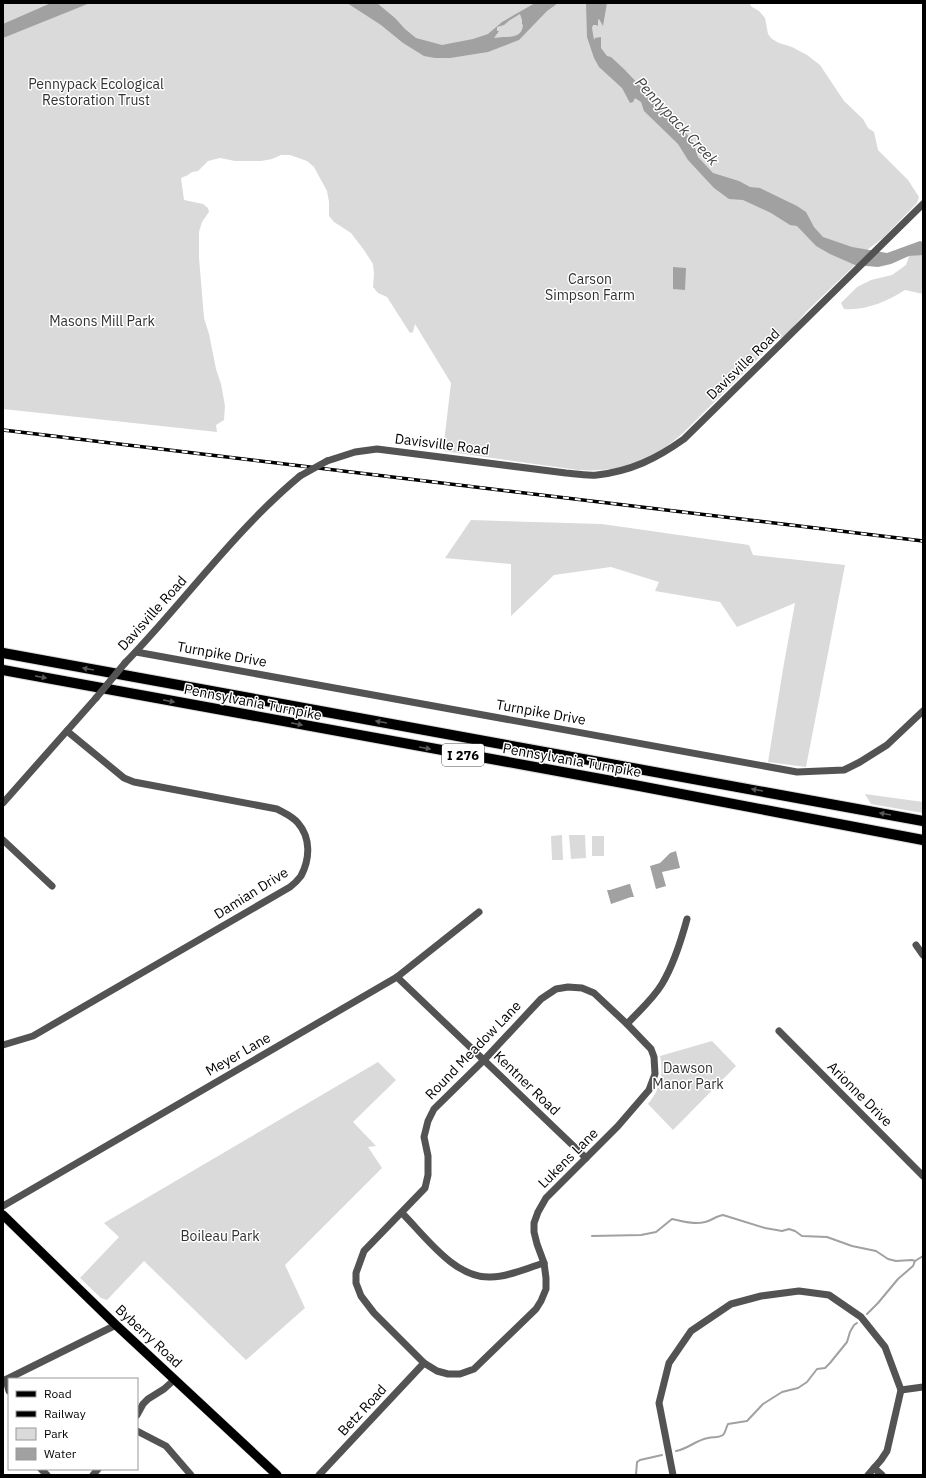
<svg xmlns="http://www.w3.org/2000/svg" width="926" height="1478" viewBox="0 0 926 1478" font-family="'IBM Plex Sans',sans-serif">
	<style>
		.green { fill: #dadada }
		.water { fill: #a1a1a1; fill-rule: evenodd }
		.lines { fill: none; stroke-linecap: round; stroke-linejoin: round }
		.stream { stroke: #a1a1a1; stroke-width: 2 }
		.major-casing { stroke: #dbdbdb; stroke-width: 10 }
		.highway-casing { stroke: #dbdbdb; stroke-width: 12 }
		.minor { stroke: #535353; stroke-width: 7 }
		.major { stroke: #000; stroke-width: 9 }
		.highway { stroke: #000; stroke-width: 10 }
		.rail-casing { stroke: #000; stroke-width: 3.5 }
		.rail { stroke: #fff; stroke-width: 2; stroke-dasharray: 6; stroke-linecap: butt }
		.minor-bridge { stroke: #535353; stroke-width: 7 }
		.oneway { fill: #595959 }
		.labels { text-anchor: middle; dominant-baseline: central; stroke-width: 3; stroke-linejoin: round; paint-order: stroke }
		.shield { fill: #fff; stroke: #4c4c4c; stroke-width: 1 }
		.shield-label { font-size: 13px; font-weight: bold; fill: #000 }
		.park-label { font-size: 14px; fill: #313131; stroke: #fff }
		.street-label { font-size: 14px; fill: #000; stroke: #fff }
		.water-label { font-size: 15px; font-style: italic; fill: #424242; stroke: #fff }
	</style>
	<rect width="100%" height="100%" fill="#fff"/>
	<g class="green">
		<path d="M3,3H749L752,7L759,11L765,18L768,34L772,39L779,43L792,47L807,55L820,65L844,101L863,119L868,128L874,132L878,150L908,180L919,197L917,203L883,238L867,250L853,264L855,265L807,311L787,334L781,338H779L683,433C652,461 621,473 578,470L443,451L451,383L415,324L413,332L410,333L387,297L378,293L373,287L374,274L373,264L364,250L351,233L334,222L329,216V202L327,191L314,167L307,161L290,155H281L272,159L261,161H235L220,158L208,161L198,171L192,172L188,175L181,178L184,200L203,204L208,208L209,212L202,222L199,232V258L204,318L209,334L216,369L221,384L225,406L224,420L216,425L217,432L3,409Z"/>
		<path d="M922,254L923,294L905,290C888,301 865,311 844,309L841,303L857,287L871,280L892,275L906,265L909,256Z"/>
		<polygon points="471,520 602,524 749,545 753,555 845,565 806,767 768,762 783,669 795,603 737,627 720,602 655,591 659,582 611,567 554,575 511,616 511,564 445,558"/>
		<polygon points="865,794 923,802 923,813 871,804"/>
		<polygon points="562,835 563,860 552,860 551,836"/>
		<polygon points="569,835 585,835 586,858 571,859"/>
		<rect x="592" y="836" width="12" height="20"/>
		<path d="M712,1041L736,1066L673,1130L648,1104C660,1090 664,1073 660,1056Z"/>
		<polygon points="378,1062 396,1080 353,1122 376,1146 368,1147 382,1168 285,1265 305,1308 246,1360 144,1261 107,1300 101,1298 80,1278 119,1237 104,1223"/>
	</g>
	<g class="water">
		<polygon points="51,3 90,3 3,38 3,24"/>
		<path d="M347,3H377L395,18L405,29L416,38L442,45L473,39L488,34L502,22L535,3H558L547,11L519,40L488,52L450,58H435L424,56L403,43L381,25ZM520,14L522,20V24L523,25C522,37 512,37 503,37C500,37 497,38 494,38L499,31H497V27L504,25L510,20Z"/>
		<polygon points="586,3 607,3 603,26 599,19 598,20 598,26 596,25 593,25 592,28 594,40 595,38 601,37 601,48 607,56 611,57 624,69 659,106 683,130 692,140 698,157 713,173 739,181 750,187 760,188 797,206 806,212 814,227 823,237 852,247 887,253 920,241 923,242 923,255 909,256 891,264 878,267 855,265 830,254 816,246 797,226 790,225 771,213 743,200 729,199 714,188 688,160 678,144 644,111 641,102 635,98 633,102 630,103 622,88 599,67 594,58 587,37"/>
		<polygon points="673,267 686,268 685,290 673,289"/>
		<polygon points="676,851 680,868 662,872 666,886 656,889 650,866 660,863 670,853"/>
		<polygon points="629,884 630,884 634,897 631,897 611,904 607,890 610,890"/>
	</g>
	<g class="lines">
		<g class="stream">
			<path d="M592,1236L641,1235L656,1232L672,1219C682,1221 694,1225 705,1222C711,1221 716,1216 723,1215L765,1228L782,1231L789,1229L795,1231L802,1236L827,1237L852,1246L876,1251L888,1259L896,1261L912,1260L915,1261"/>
			<polyline points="867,1314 878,1303 898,1279 913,1266 915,1261 923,1256"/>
			<path d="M676,1451C688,1449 696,1440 708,1438C714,1436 717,1439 723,1435C726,1432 726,1427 728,1424L747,1421L763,1404L782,1392L798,1388L807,1382L817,1369L825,1368L830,1363L847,1342L850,1332L854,1325L857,1323"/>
			<polyline points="636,1475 637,1462 640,1460 662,1455"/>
		</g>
		<g class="major-casing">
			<polyline id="major" points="3,1215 116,1325 277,1475"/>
		</g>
		<g class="highway-casing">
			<g id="highway">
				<polyline points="3,653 923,821"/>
				<polyline points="3,670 634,785 923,840"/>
			</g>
		</g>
		<g class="minor">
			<path d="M327,461L355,452L377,449L566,473C576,474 587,476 597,475C631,471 656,459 684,439L923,204"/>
			<polyline points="136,652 797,772 844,770 860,762 887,745 923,711"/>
			<path d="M125,663C184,602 234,531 300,476"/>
			<polyline points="3,803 96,698"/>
			<polyline points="3,840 52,886"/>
			<polyline points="916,945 923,955"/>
			<polyline points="397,977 586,1158"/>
			<polygon points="568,987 582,988 594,993 627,1024 651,1049 654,1057 655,1074 649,1090 618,1126 546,1198 538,1212 534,1223 534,1232 537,1244 544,1263 546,1278 546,1289 541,1301 536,1309 474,1369 460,1374 448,1374 437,1371 424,1363 374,1313 361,1296 356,1283 356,1273 364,1251 425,1188 428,1175 428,1156 424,1137 428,1121 434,1109 484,1060 541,999 556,989"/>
			<path d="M627,1024C639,1011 653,999 662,984C674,964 681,941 687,919"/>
			<polyline points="779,1031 923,1176"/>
			<path d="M3,1045L33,1036L290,887C294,884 298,880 301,876C310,859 311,838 298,823C292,816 284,813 277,809L134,782L124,778L67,731"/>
			<polyline points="3,1206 397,977 479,912"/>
			<path d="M402,1213C425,1236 455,1279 491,1277C508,1277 527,1268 544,1263"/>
			<polyline points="6,1380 9,1391"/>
			<polyline points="3,1381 116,1325"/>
			<polyline points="901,1390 923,1387"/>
			<polyline points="137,1415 143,1404 148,1399 164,1389 174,1380"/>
			<polyline points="137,1431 166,1446 191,1475"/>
			<polyline points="874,1468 882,1475"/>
			<polyline points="41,1469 47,1475"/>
			<polyline points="93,1475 98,1469"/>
			<polyline points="319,1475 424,1363"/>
			<polyline points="673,1475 659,1403 669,1363 691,1331 731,1304 761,1296 799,1291 829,1295 861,1317 885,1347 901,1390 887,1451 881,1460 868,1475"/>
		</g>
		<use href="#major" class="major"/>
		<use href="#highway" class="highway"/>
		<g class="rail-casing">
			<polyline id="rail" points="3,430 923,541"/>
		</g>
		<use href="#rail" class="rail"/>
		<g class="minor-bridge">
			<polyline points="300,476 327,461"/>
			<polyline points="96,698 125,663"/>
		</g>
	</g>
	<defs><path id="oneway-solid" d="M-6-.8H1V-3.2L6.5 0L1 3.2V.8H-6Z"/></defs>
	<g class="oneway">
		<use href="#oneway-solid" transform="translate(88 669) rotate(-170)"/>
		<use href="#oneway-solid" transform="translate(41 677) rotate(11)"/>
		<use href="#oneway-solid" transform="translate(169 701) rotate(11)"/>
		<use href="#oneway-solid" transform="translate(381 722) rotate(-170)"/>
		<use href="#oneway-solid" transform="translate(297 724) rotate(11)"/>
		<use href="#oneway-solid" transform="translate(425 748) rotate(10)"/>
		<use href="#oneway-solid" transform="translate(757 790) rotate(-170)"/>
		<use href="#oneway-solid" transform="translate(885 814) rotate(-170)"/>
	</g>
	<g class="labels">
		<rect class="shield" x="442" y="744" width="42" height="22" rx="3"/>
		<g class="shield-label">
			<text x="463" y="755">I 276</text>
		</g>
		<g class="park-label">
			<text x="96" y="84">Pennypack Ecological<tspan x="96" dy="16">Restoration Trust</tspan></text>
			<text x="590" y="279">Carson<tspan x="590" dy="16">Simpson Farm</tspan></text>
			<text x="102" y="321">Masons Mill Park</text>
			<text x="688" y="1068">Dawson<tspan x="688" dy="16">Manor Park</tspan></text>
			<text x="220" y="1236">Boileau Park</text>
		</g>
		<g class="street-label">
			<text transform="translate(743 364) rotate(-44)">Davisville Road</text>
			<text transform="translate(442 444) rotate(7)">Davisville Road</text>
			<text transform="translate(152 613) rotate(-48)">Davisville Road</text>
			<text transform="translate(222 654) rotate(10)">Turnpike Drive</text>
			<text transform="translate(253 702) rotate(11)">Pennsylvania Turnpike</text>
			<text transform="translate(541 712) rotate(10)">Turnpike Drive</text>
			<text transform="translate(572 760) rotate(10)">Pennsylvania Turnpike</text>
			<text transform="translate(251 893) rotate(-32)">Damian Drive</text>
			<text transform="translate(473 1050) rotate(-46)">Round Meadow Lane</text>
			<text transform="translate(238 1054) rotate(-30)">Meyer Lane</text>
			<text transform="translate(527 1083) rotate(44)">Kentner Road</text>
			<text transform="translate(860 1094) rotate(45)">Arionne Drive</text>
			<text transform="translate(568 1158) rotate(-45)">Lukens Lane</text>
			<text transform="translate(149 1336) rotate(43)">Byberry Road</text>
			<text transform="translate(362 1410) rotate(-47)">Betz Road</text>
		</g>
		<g class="water-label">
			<text transform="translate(677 121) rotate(47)">Pennypack Creek</text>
		</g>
	</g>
	<rect width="926" height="1478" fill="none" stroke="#000000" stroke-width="8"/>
	<rect x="8" y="1378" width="130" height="92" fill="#ffffff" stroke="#999999"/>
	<rect x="16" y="1391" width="20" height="6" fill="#000000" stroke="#999999"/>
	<text x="44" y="1398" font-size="12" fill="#000000">Road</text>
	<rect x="16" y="1411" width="20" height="6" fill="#000000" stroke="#999999"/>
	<text x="44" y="1418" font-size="12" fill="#000000">Railway</text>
	<rect x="16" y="1428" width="20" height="12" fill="#dadada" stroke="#999999"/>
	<text x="44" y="1438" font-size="12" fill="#000000">Park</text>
	<rect x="16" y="1448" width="20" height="12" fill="#a1a1a1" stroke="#999999"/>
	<text x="44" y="1458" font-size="12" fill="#000000">Water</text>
</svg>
